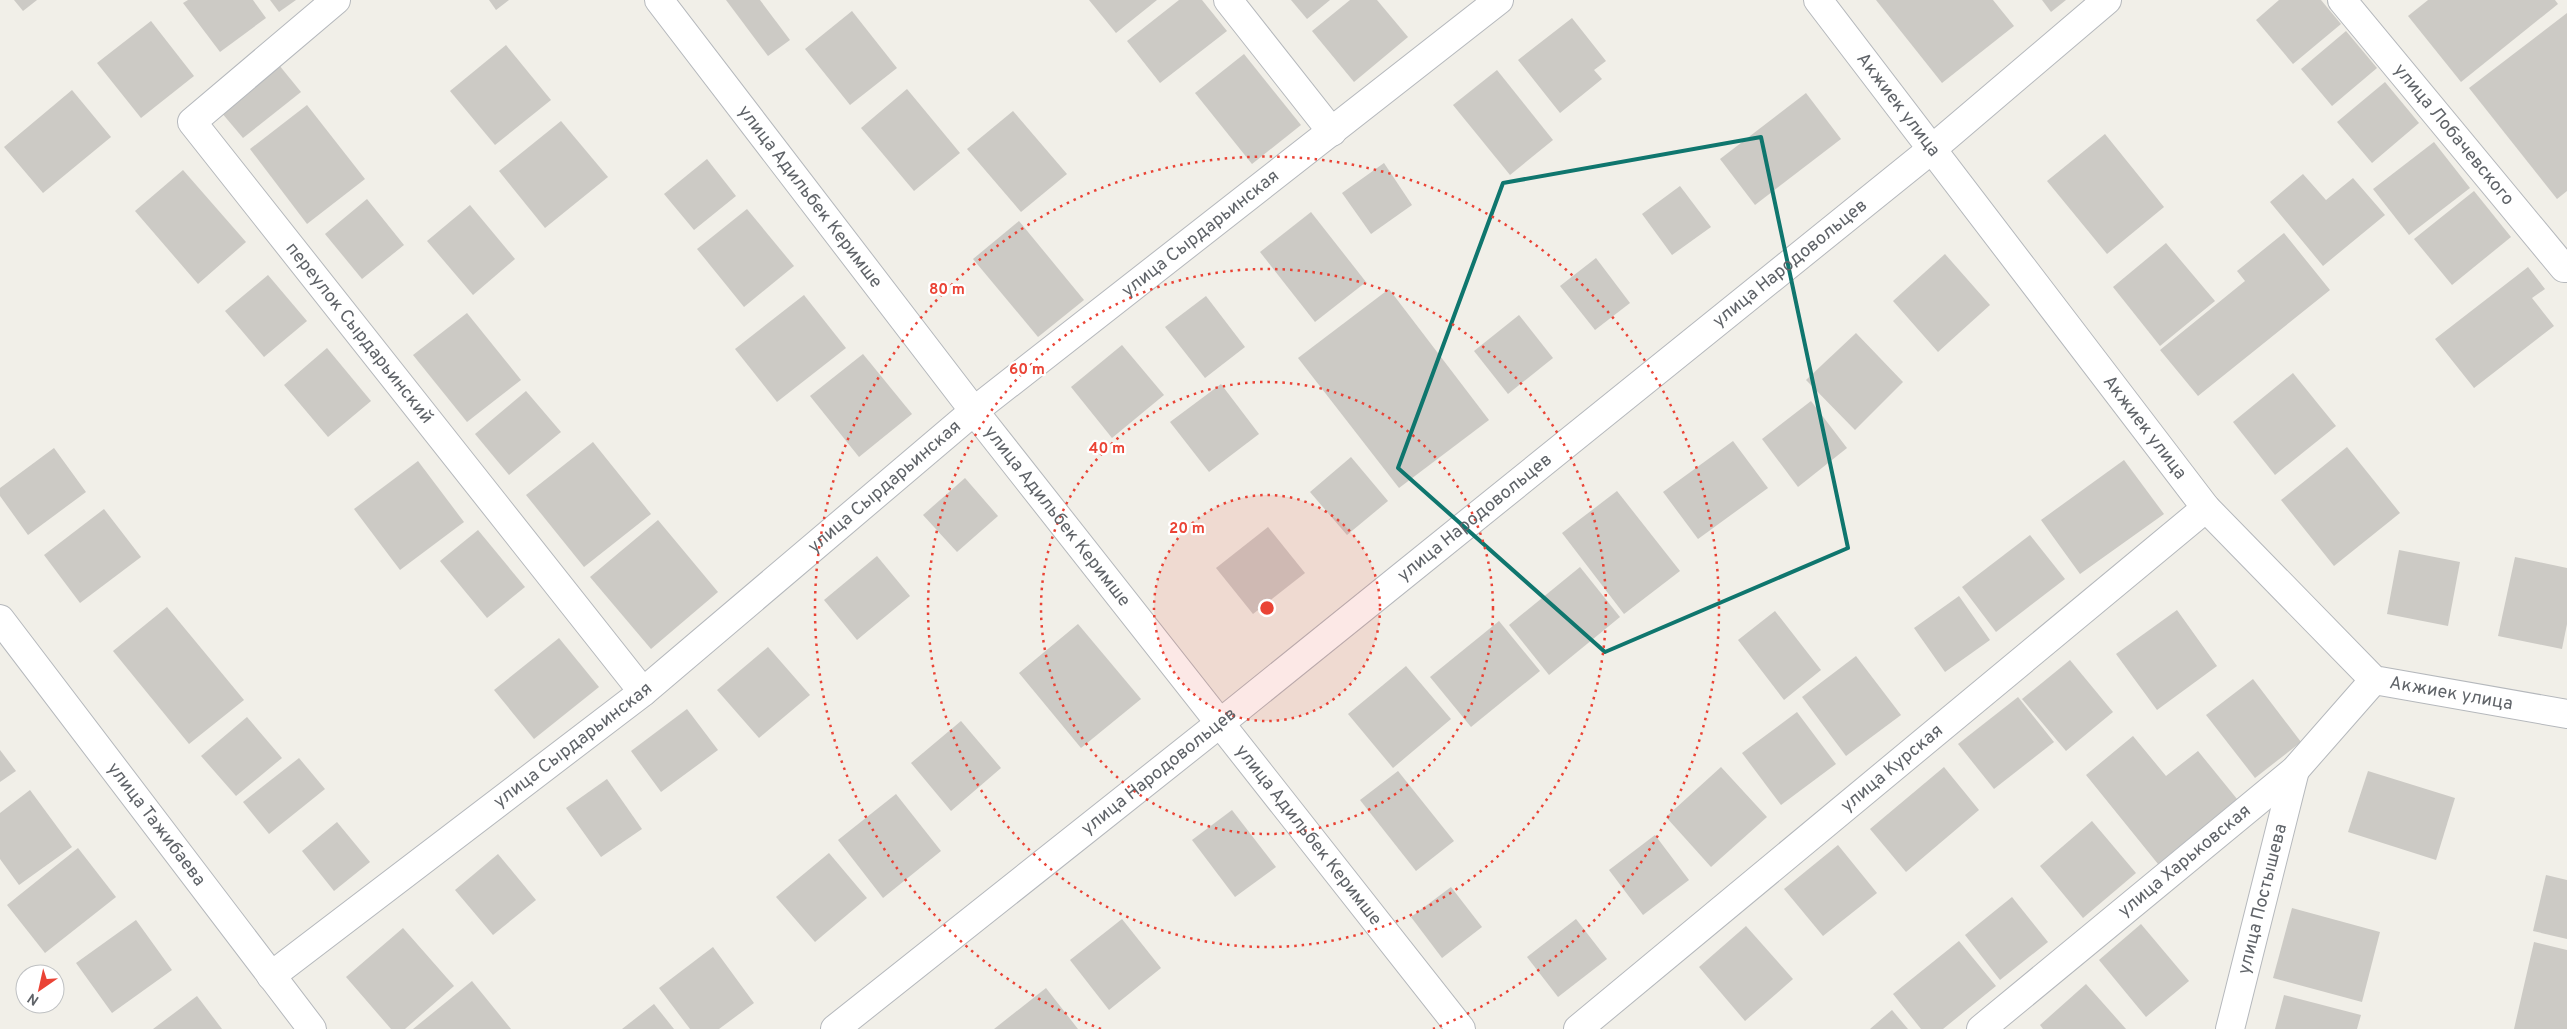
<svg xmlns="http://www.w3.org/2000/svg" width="2567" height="1029" viewBox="0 0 2567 1029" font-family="Overpass,sans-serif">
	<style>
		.building { fill: #cccac5 }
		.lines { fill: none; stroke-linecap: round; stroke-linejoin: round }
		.minor-casing { stroke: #b5b8bc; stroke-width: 30 }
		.tertiary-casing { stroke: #b5b8bc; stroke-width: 30 }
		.minor { stroke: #fff; stroke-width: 28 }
		.tertiary { stroke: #fff; stroke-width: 28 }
		.marked { fill: none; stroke: #0f766e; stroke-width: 4; stroke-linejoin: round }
		.ring { fill: none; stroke: #ea4335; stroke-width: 2.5; stroke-dasharray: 2.5 5 }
		.labels { text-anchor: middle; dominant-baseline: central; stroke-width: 4.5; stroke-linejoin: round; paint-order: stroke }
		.street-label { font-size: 18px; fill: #5f6368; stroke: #fff }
		.centre { fill: #ea4335; stroke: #fff; stroke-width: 2.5 }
		.ring-label { font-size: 15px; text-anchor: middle; font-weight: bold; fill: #ea4335; stroke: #fff; stroke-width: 4.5; stroke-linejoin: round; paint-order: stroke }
	</style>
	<rect width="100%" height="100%" fill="#f1efe8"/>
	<g class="building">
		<polygon points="14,0 37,0 23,11"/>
		<polygon points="188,0 253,0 266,18 220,52 183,3"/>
		<polygon points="270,0 296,0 279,12"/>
		<polygon points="489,0 509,0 496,10"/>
		<polygon points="726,0 760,0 790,40 768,56"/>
		<polygon points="1089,0 1157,0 1116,33"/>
		<polygon points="1179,0 1202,0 1227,31 1160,83 1127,41"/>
		<polygon points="1291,0 1330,0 1307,19"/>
		<polygon points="1350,0 1377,0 1408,37 1354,82 1312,31"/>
		<polygon points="1876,0 1993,0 2014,26 1942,83"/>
		<polygon points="2042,0 2066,0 2051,12"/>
		<polygon points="2279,0 2321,0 2341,24 2293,64 2256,20"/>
		<polygon points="2428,0 2555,0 2558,4 2461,82 2408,16"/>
		<polygon points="852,11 897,68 850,105 805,49"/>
		<polygon points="2567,13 2567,191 2557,199 2469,88"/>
		<polygon points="1572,18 1606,61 1594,70 1602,79 1560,113 1518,60"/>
		<polygon points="151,21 194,76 141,118 97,63"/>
		<polygon points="2346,31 2377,68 2332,106 2301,69"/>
		<polygon points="506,45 551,100 495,145 450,91"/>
		<polygon points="1244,54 1301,125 1252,164 1195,93"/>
		<polygon points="279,65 301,92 243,138 221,112"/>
		<polygon points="1497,70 1553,140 1510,175 1453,105"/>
		<polygon points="2385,82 2419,123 2372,163 2337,122"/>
		<polygon points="907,89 960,153 914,191 861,128"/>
		<polygon points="72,90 111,137 43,193 4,147"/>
		<polygon points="1806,93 1841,139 1755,205 1720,159"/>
		<polygon points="307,105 365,179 307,224 250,149"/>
		<polygon points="1013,111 1067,174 1021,212 967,149"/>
		<polygon points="561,121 608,177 545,228 499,171"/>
		<polygon points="2105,134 2164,207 2107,254 2047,181"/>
		<polygon points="2434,142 2470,188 2409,235 2373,189"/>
		<polygon points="707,159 736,196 694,230 664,194"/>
		<polygon points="1384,163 1412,205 1371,234 1342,193"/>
		<polygon points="183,170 246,242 198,284 135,211"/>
		<polygon points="2303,174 2326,200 2353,178 2385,215 2323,266 2270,202"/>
		<polygon points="1680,186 1711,227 1672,255 1642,214"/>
		<polygon points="2474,191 2511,237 2452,285 2414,239"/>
		<polygon points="367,199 404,245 362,279 325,234"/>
		<polygon points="470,205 515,259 473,295 427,241"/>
		<polygon points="747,209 794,266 744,307 697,249"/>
		<polygon points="1311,212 1366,282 1315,322 1260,252"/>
		<polygon points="1019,221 1084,300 1038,337 973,259"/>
		<polygon points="2284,233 2330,290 2198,396 2160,350 2245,281 2237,271"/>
		<polygon points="2166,243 2215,301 2160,346 2113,287"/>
		<polygon points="1945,254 1990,305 1938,352 1893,301"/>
		<polygon points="1596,258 1630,303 1595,330 1560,286"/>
		<polygon points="2528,267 2545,289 2532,298 2554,326 2474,388 2435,339"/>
		<polygon points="268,275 307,321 264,357 225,311"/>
		<polygon points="1389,289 1489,420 1399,488 1298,358"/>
		<polygon points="804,295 846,348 777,402 735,349"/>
		<polygon points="1206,296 1245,347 1205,378 1165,327"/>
		<polygon points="467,313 521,380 467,422 413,355"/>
		<polygon points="1519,315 1553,358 1508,394 1474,351"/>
		<polygon points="1856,333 1903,382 1855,430 1806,380"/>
		<polygon points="1122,345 1164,395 1112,438 1071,387"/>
		<polygon points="327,348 371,401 328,437 284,385"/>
		<polygon points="863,354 912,414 859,457 810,396"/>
		<polygon points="2293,373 2336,426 2275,475 2233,422"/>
		<polygon points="1221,384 1259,434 1209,472 1170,422"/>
		<polygon points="526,391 561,432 509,475 475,434"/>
		<polygon points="1811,401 1847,448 1798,487 1762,439"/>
		<polygon points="1733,441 1768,488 1698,539 1663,492"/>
		<polygon points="593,442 651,514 584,567 526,495"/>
		<polygon points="2347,447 2400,513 2334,566 2281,500"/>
		<polygon points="54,448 86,492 28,535 0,496 0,488"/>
		<polygon points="1351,457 1388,501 1347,535 1310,492"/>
		<polygon points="2124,460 2164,514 2080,574 2041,520"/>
		<polygon points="418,461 464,522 400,570 354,509"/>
		<polygon points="965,478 998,516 957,552 923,515"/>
		<polygon points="1617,491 1680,571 1624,614 1562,533"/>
		<polygon points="104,509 141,557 80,603 44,555"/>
		<polygon points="658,520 718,592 651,649 590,577"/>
		<polygon points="1268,527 1305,573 1253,614 1216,568"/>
		<polygon points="478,530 525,587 487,618 440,561"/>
		<polygon points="2030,535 2065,579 1996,632 1962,587"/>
		<polygon points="2399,550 2460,562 2448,626 2387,614"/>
		<polygon points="877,556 910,596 857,640 824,600"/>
		<polygon points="2515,557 2567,568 2567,624 2562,649 2498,636"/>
		<polygon points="1580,567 1620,617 1549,675 1509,625"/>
		<polygon points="1959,596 1990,640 1945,672 1914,628"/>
		<polygon points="167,607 244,700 189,744 113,651"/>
		<polygon points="2177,610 2217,666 2157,710 2116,654"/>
		<polygon points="1775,611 1821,670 1784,700 1738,640"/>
		<polygon points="1499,621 1540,671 1471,727 1430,677"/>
		<polygon points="1078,624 1141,699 1081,748 1019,673"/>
		<polygon points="559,638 599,687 534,739 494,690"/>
		<polygon points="768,647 810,695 759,738 717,690"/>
		<polygon points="1856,656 1901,715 1846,756 1802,697"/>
		<polygon points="2070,660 2113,712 2066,751 2022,699"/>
		<polygon points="1406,666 1451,719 1393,768 1348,714"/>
		<polygon points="2253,679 2301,742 2255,778 2206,715"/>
		<polygon points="2018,697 2054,742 1994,789 1958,744"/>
		<polygon points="687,709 718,750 661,792 631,751"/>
		<polygon points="1797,712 1836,764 1781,805 1742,753"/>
		<polygon points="247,717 282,758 236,796 201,756"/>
		<polygon points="961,721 1001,768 951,811 911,763"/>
		<polygon points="2133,736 2166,776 2198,751 2237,799 2158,864 2086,775"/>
		<polygon points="0,750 16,771 0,782"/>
		<polygon points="299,758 325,789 269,834 243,802"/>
		<polygon points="1721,767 1767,817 1711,867 1666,817"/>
		<polygon points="1944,767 1979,810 1906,872 1870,829"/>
		<polygon points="1398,771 1454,841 1416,871 1360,800"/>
		<polygon points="2368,771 2455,798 2436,860 2348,832"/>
		<polygon points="607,779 642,829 601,857 566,808"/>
		<polygon points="30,790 72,847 19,885 0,859 0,813"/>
		<polygon points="896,794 941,851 883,898 838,840"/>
		<polygon points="1232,810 1276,867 1235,897 1192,840"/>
		<polygon points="2092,821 2136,873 2083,918 2040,866"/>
		<polygon points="337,822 370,862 334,891 302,851"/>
		<polygon points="1655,835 1689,880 1643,915 1609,870"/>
		<polygon points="1838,845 1877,893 1823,936 1784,889"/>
		<polygon points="78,848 116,897 45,953 7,905"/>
		<polygon points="829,853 867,898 815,942 776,897"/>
		<polygon points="498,854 536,900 493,935 455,890"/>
		<polygon points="2546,875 2567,880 2567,939 2533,931"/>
		<polygon points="1451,887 1482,927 1442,958 1411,917"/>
		<polygon points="2012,897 2048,942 2000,980 1965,935"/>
		<polygon points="2292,908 2380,932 2362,1002 2273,978"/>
		<polygon points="1122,919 1161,968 1109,1010 1070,960"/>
		<polygon points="1576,919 1607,959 1558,997 1527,957"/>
		<polygon points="136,920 172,970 112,1013 76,963"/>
		<polygon points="2141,924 2189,981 2146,1017 2099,960"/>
		<polygon points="1746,926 1793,979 1745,1021 1699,967"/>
		<polygon points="403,928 454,986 405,1029 391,1029 346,977"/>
		<polygon points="1959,941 1996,986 1943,1029 1921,1029 1893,994"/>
		<polygon points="2534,942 2567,950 2567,1029 2514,1029"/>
		<polygon points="713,947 754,1003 719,1029 690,1029 659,988"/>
		<polygon points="472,981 511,1029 413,1029"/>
		<polygon points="2086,984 2126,1029 2043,1029 2040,1025"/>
		<polygon points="1046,988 1078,1029 994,1029"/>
		<polygon points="2284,995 2361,1015 2357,1029 2275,1029"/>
		<polygon points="197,996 222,1029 153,1029"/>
		<polygon points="654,1004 674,1029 622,1029"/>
		<polygon points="1892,1010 1908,1029 1870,1029"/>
	</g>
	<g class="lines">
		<g class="minor-casing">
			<g id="minor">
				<path id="s1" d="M336,0L192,122L643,692"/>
				<polyline points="1228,0 1332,132"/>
				<path id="s2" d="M1818,0L2206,508L2374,680L2567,714"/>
				<path id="s3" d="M2342,0L2564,268H2567"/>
				<path id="s4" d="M271,976L643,692L974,411L1499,0"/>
				<path id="s5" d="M835,1029L1219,724L1932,149L2107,0"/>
				<path id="s6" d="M1578,1029L2206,508"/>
				<path id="s7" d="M1981,1029L2295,770L2374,680"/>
				<path id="s8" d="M2230,1029L2295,770"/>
			</g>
		</g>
		<g class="tertiary-casing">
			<g id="tertiary">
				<path id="s9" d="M659,0L974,411L1461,1029"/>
				<path id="s10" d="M0,619L312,1029"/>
			</g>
		</g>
		<use href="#minor" class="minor"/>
		<use href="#tertiary" class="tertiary"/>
	</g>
	<path class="marked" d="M1761,137L1848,548L1605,652L1398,468L1503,183Z"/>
	<circle cx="1267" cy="608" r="113" fill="#ea4335" fill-opacity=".12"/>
	<g class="ring">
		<circle cx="1267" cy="608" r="113"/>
		<circle cx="1267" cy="608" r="226"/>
		<circle cx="1267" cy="608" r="339"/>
		<path d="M1101 1029A452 452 0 1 1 1433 1029"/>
	</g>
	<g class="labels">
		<g class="street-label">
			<text stroke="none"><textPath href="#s2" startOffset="132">Акжиек улица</textPath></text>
			<text stroke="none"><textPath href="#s3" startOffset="175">улица Лобачевского</textPath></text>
			<text stroke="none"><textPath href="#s9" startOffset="248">улица Адильбек Керимше</textPath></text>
			<text stroke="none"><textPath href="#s4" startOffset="1190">улица Сырдарьинская</textPath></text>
			<text stroke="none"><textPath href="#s5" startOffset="1224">улица Народовольцев</textPath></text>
			<text stroke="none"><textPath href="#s1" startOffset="458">переулок Сырдарьинский</textPath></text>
			<text stroke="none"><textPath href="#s2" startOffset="538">Акжиек улица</textPath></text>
			<text stroke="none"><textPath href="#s4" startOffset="785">улица Сырдарьинская</textPath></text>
			<text stroke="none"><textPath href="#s9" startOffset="652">улица Адильбек Керимше</textPath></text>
			<text stroke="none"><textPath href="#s5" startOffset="819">улица Народовольцев</textPath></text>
			<text stroke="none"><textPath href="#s2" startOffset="958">Акжиек улица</textPath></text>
			<text stroke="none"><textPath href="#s4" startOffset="380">улица Сырдарьинская</textPath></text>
			<text stroke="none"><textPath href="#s6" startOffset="408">улица Курская</textPath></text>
			<text stroke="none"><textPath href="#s5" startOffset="414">улица Народовольцев</textPath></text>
			<text stroke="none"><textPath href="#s10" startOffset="258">улица Тажибаева</textPath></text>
			<text stroke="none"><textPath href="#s9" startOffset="1058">улица Адильбек Керимше</textPath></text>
			<text stroke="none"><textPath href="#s7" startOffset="264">улица Харьковская</textPath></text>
			<text stroke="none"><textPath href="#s8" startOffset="134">улица Постышева</textPath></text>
		</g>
	</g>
	<circle cx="1267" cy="608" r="8" class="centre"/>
	<g class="ring-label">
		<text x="947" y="294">80 m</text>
		<text x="1027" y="374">60 m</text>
		<text x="1107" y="453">40 m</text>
		<text x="1187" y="533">20 m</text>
	</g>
	<g transform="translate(40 989) rotate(214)"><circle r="24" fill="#ffffff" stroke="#bfc1c3"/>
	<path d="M0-4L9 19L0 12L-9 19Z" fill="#ea4335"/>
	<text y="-8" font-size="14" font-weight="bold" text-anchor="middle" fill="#5f6368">N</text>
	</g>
</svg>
